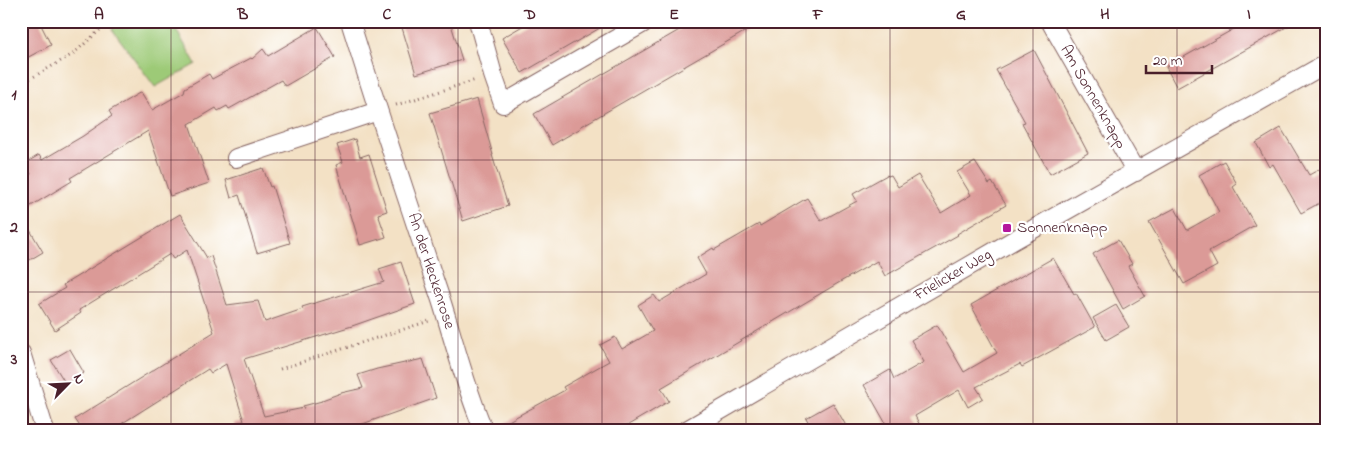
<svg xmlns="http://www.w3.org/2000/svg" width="1348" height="452" viewBox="0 0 1348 452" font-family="'Indie Flower',sans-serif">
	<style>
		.green { fill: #9dca77; stroke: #747451 }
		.building { fill: #db9a97 }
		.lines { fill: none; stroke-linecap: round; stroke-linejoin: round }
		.street-casing { stroke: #856361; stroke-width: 20 }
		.path { stroke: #856361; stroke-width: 3; stroke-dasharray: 1 4; stroke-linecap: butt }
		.street { stroke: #fff; stroke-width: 18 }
		.grid { fill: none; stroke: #4a1f2b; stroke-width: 1; stroke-opacity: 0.55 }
		.poi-dot { fill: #b5179e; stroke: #fff; stroke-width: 2 }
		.labels { text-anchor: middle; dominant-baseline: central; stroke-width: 4.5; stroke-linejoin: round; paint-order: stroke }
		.street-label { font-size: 16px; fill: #4a1f2b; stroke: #fff }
		.poi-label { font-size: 16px; fill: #4a1f2b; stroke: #fff; text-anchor: start }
		.neatline { fill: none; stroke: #4a1f2b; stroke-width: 2 }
		.grid-label { font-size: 16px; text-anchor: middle; font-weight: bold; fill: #4a1f2b }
	</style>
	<rect width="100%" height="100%" fill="#fff"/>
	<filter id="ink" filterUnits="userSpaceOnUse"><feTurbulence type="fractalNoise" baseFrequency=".02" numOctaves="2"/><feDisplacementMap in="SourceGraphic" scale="10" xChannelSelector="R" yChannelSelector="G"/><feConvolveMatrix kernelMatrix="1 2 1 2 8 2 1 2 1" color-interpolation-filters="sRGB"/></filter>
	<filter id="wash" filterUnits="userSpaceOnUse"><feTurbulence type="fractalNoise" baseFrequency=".0096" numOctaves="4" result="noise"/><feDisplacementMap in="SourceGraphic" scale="20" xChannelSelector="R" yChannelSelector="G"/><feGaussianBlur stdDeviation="1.12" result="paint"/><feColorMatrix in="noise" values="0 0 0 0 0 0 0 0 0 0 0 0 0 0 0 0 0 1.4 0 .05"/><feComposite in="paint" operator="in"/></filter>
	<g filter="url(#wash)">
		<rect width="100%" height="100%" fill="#f3e1c5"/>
		<polygon class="green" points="119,21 171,21 196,64 155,87 112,29"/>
		<g id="blocks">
			<g class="building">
				<polygon points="30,21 39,21 51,45 21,61 21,26"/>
				<polygon points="400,21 450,21 462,60 416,74"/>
				<polygon points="531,21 612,21 522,73 502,38"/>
				<polygon points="695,21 763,21 580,127 581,128 552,145 534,114"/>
				<polygon points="1248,21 1297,21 1177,88 1166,67"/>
				<polygon points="317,27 335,57 285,86 281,80 229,109 227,106 218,111 216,108 189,124 209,183 170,196 148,131 70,178 72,181 21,212 21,180 31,174 24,164 39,155 42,160 83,136 112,116 109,111 141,92 152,110 184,92 185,88 209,74 212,79 251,58 252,59 263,49 268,56"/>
				<polygon points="1034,50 1088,153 1050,174 1022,123 1025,122 996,70"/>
				<polygon points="477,99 493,155 492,155 508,206 463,221 430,113"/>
				<polygon points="1281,128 1309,175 1327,165 1327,199 1301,213 1273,164 1269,167 1256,143"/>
				<polygon points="355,139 360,157 369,154 387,211 378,214 386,237 360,245 336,165 343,162 337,145"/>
				<polygon points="1224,161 1237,184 1233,187 1255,225 1209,251 1217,266 1184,284 1149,222 1175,208 1187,230 1219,212 1199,175"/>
				<polygon points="975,162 989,184 992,182 1006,205 957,234 958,235 885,276 877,261 840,282 661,388 669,401 618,431 494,431 494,429 565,390 563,387 609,361 600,345 615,337 622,349 653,331 638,305 654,295 659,302 706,274 697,258 713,248 714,250 759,224 760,226 807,198 821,221 857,201 853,194 887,175 888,176 891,175 898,187 918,175 941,213 971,195 957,172"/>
				<polygon points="263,168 270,187 272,186 290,243 257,253 239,195 231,198 226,180"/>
				<polygon points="180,214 207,258 211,256 227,305 258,301 265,322 303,309 302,307 384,282 379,269 401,262 415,304 352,326 244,359 264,416 304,408 303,406 322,401 322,400 341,393 363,388 358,375 377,369 423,359 436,398 354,427 355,431 235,431 234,423 244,421 226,364 211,373 208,369 110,431 83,431 75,419 214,332 187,250 173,259 170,254 79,310 81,313 55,330 39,304 65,288 63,285"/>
				<polygon points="21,215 43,252 21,265"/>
				<polygon points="1118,240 1132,264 1128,266 1145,296 1123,309 1093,254"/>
				<polygon points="1053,258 1074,294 1076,293 1095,327 1022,367 1020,364 976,387 983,398 968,407 959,390 915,416 923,431 890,431 864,385 890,370 894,379 924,362 911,340 937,325 964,372 997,353 971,305"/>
				<polygon points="1116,305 1129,327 1106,340 1093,318"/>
				<polygon points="70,349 84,373 66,384 51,360"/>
				<polygon points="833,403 849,431 814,431 806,418"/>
			</g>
		</g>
	</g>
	<g filter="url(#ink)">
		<use href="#blocks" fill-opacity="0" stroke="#856361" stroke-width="1"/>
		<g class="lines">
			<g class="street-casing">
				<g id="street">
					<path d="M350,21C379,115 410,208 441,300C455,344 466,389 484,431"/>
					<polyline points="478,21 493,75 503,104 647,21"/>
					<polyline points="1050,21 1136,172"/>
					<polyline points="236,158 378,111"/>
					<polyline points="21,353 45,431"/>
					<polyline points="685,431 1014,240 1327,63"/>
				</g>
			</g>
			<g class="path">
				<polyline points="21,84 73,54 110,21"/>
				<polyline points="396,105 476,80"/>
				<polyline points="280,369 429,321"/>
			</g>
			<use href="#street" class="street"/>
		</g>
	</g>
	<path class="grid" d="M171,21V431M315,21V431M458,21V431M602,21V431M746,21V431M890,21V431M1033,21V431M1177,21V431M21,160H1327M21,292H1327"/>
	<rect class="poi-dot" x="1002" y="223" width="10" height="10" rx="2.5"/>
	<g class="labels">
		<g class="street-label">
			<text transform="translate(1093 97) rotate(60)">Am Sonnenknapp</text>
			<text transform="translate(431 271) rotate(72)">An der Heckenrose</text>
			<text transform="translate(953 275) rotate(-30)">Frielicker Weg</text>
		</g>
		<g class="poi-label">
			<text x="1017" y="228">Sonnenknapp</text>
		</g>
	</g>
	<rect width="1348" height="452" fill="none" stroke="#fff" stroke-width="55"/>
	<g transform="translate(68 384) rotate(66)" stroke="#ffffff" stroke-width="4" paint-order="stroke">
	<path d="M0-4L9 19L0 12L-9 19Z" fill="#4a1f2b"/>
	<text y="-8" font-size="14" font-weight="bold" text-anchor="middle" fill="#4a1f2b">N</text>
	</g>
	<path d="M1146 65v8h66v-8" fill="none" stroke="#4a1f2b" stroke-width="2.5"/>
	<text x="1153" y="65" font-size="15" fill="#4a1f2b" stroke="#ffffff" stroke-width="4" paint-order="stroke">20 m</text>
	<rect x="28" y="28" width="1292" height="396" class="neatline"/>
	<g class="grid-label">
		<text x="99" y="19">A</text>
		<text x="243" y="19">B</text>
		<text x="387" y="19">C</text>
		<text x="530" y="19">D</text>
		<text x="674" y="19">E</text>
		<text x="818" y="19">F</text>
		<text x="961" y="19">G</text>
		<text x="1105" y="19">H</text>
		<text x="1249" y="19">I</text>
		<text x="14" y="99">1</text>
		<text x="14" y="232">2</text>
		<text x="14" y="364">3</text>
	</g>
</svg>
